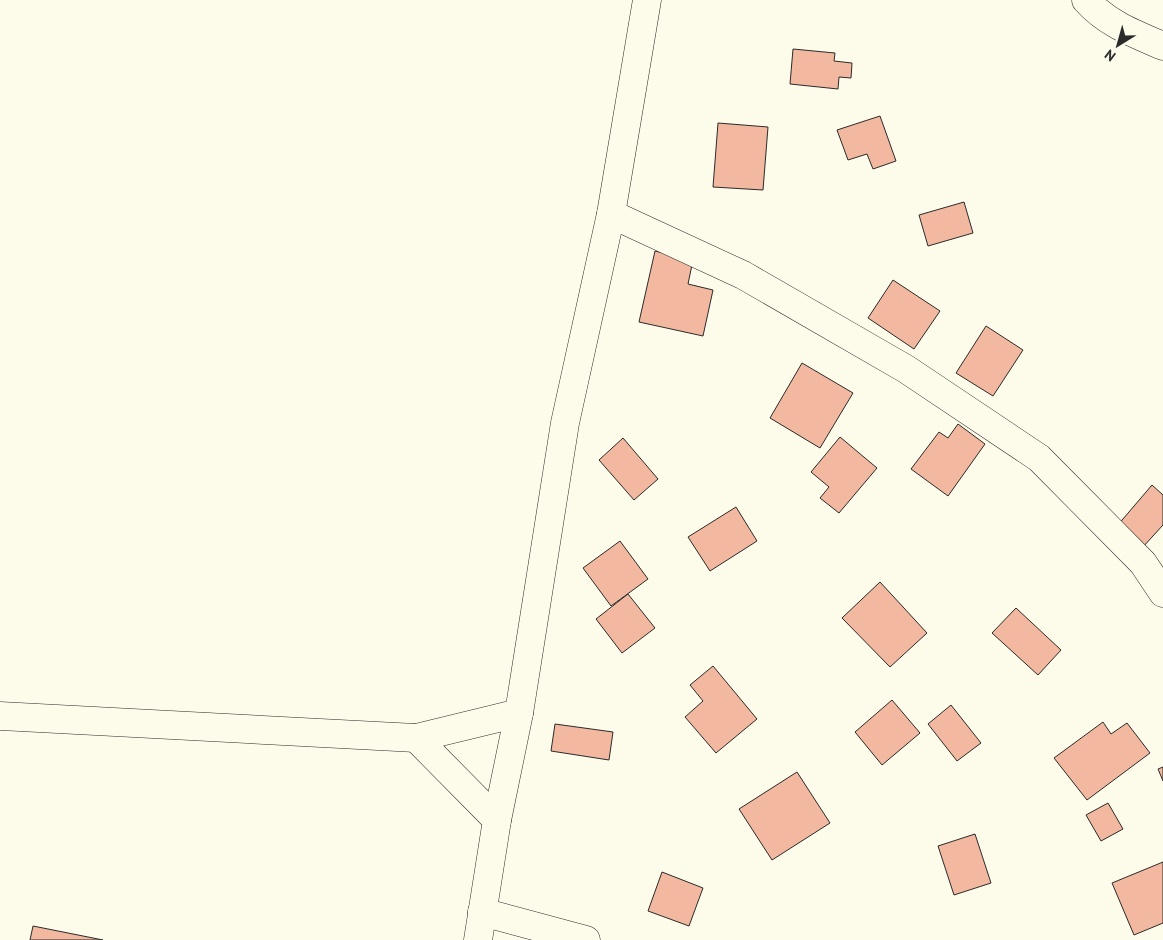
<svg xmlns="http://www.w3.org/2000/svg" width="1163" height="940" viewBox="0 0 1163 940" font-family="'PT Sans',sans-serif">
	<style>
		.building { fill: #f2b8a0; stroke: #2b2b2b }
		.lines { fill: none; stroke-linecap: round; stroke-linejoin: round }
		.minor-casing { stroke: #2b2b2b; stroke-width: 29 }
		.minor { stroke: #fdfbea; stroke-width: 28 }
	</style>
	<rect width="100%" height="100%" fill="#fdfbea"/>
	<g class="building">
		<polygon points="793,49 835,53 834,61 852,63 851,78 839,77 838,89 790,84"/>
		<polygon points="880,116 896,161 873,169 867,154 848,160 837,130"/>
		<polygon points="718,123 768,127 763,190 713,187"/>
		<polygon points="964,202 973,233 928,246 919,215"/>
		<polygon points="655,251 693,260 688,284 713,290 703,336 639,322"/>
		<polygon points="893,280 940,311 914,349 868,318"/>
		<polygon points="986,326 1023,350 993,396 956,373"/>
		<polygon points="802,363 853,393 820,448 770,418"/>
		<polygon points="958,424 985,444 948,496 911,469 939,432 948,438"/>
		<polygon points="840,437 877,468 839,513 820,498 829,487 811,472"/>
		<polygon points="623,438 658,479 634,500 599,460"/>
		<polygon points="1152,485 1163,495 1163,525 1142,548 1117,526"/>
		<polygon points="736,507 757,541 710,571 688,537"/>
		<polygon points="620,541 648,579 611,606 583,568"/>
		<polygon points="880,582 927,633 890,667 842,618"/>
		<polygon points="628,594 655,628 622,653 596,619"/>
		<polygon points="1016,608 1061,650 1038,675 992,633"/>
		<polygon points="713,666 757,719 716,753 685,717 703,701 690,685"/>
		<polygon points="892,700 920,733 882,765 855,732"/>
		<polygon points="951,705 981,743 957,761 928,724"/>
		<polygon points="1103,722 1111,734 1127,723 1150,753 1087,800 1054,758"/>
		<polygon points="555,724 613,732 609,760 551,751"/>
		<polygon points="1163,767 1163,781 1158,769"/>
		<polygon points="797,772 830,823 772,860 739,809"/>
		<polygon points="1108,803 1123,829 1101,841 1086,815"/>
		<polygon points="975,834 991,883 954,895 938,846"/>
		<polygon points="1163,862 1163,923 1134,935 1112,883"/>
		<polygon points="662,872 703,888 689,926 648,911"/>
		<polygon points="33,926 103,940 30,940"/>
	</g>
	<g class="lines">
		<g class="minor-casing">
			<g id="minor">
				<path d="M1086,0C1106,23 1135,34 1163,46"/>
				<polyline points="611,214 743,275 906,369 1039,458 1143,563 1163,593"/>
				<polyline points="0,716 416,738 519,713"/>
				<polyline points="416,738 497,820"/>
				<polyline points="482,912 586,940"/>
				<polyline points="478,940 497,820 519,713 565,423 611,214 647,0"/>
			</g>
		</g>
		<use href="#minor" class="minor"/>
	</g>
	<g transform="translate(1118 45) rotate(217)" stroke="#fdfbea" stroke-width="4" paint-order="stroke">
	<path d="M0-4L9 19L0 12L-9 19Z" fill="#2b2b2b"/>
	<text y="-8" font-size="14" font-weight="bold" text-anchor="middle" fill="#2b2b2b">N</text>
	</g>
</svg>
